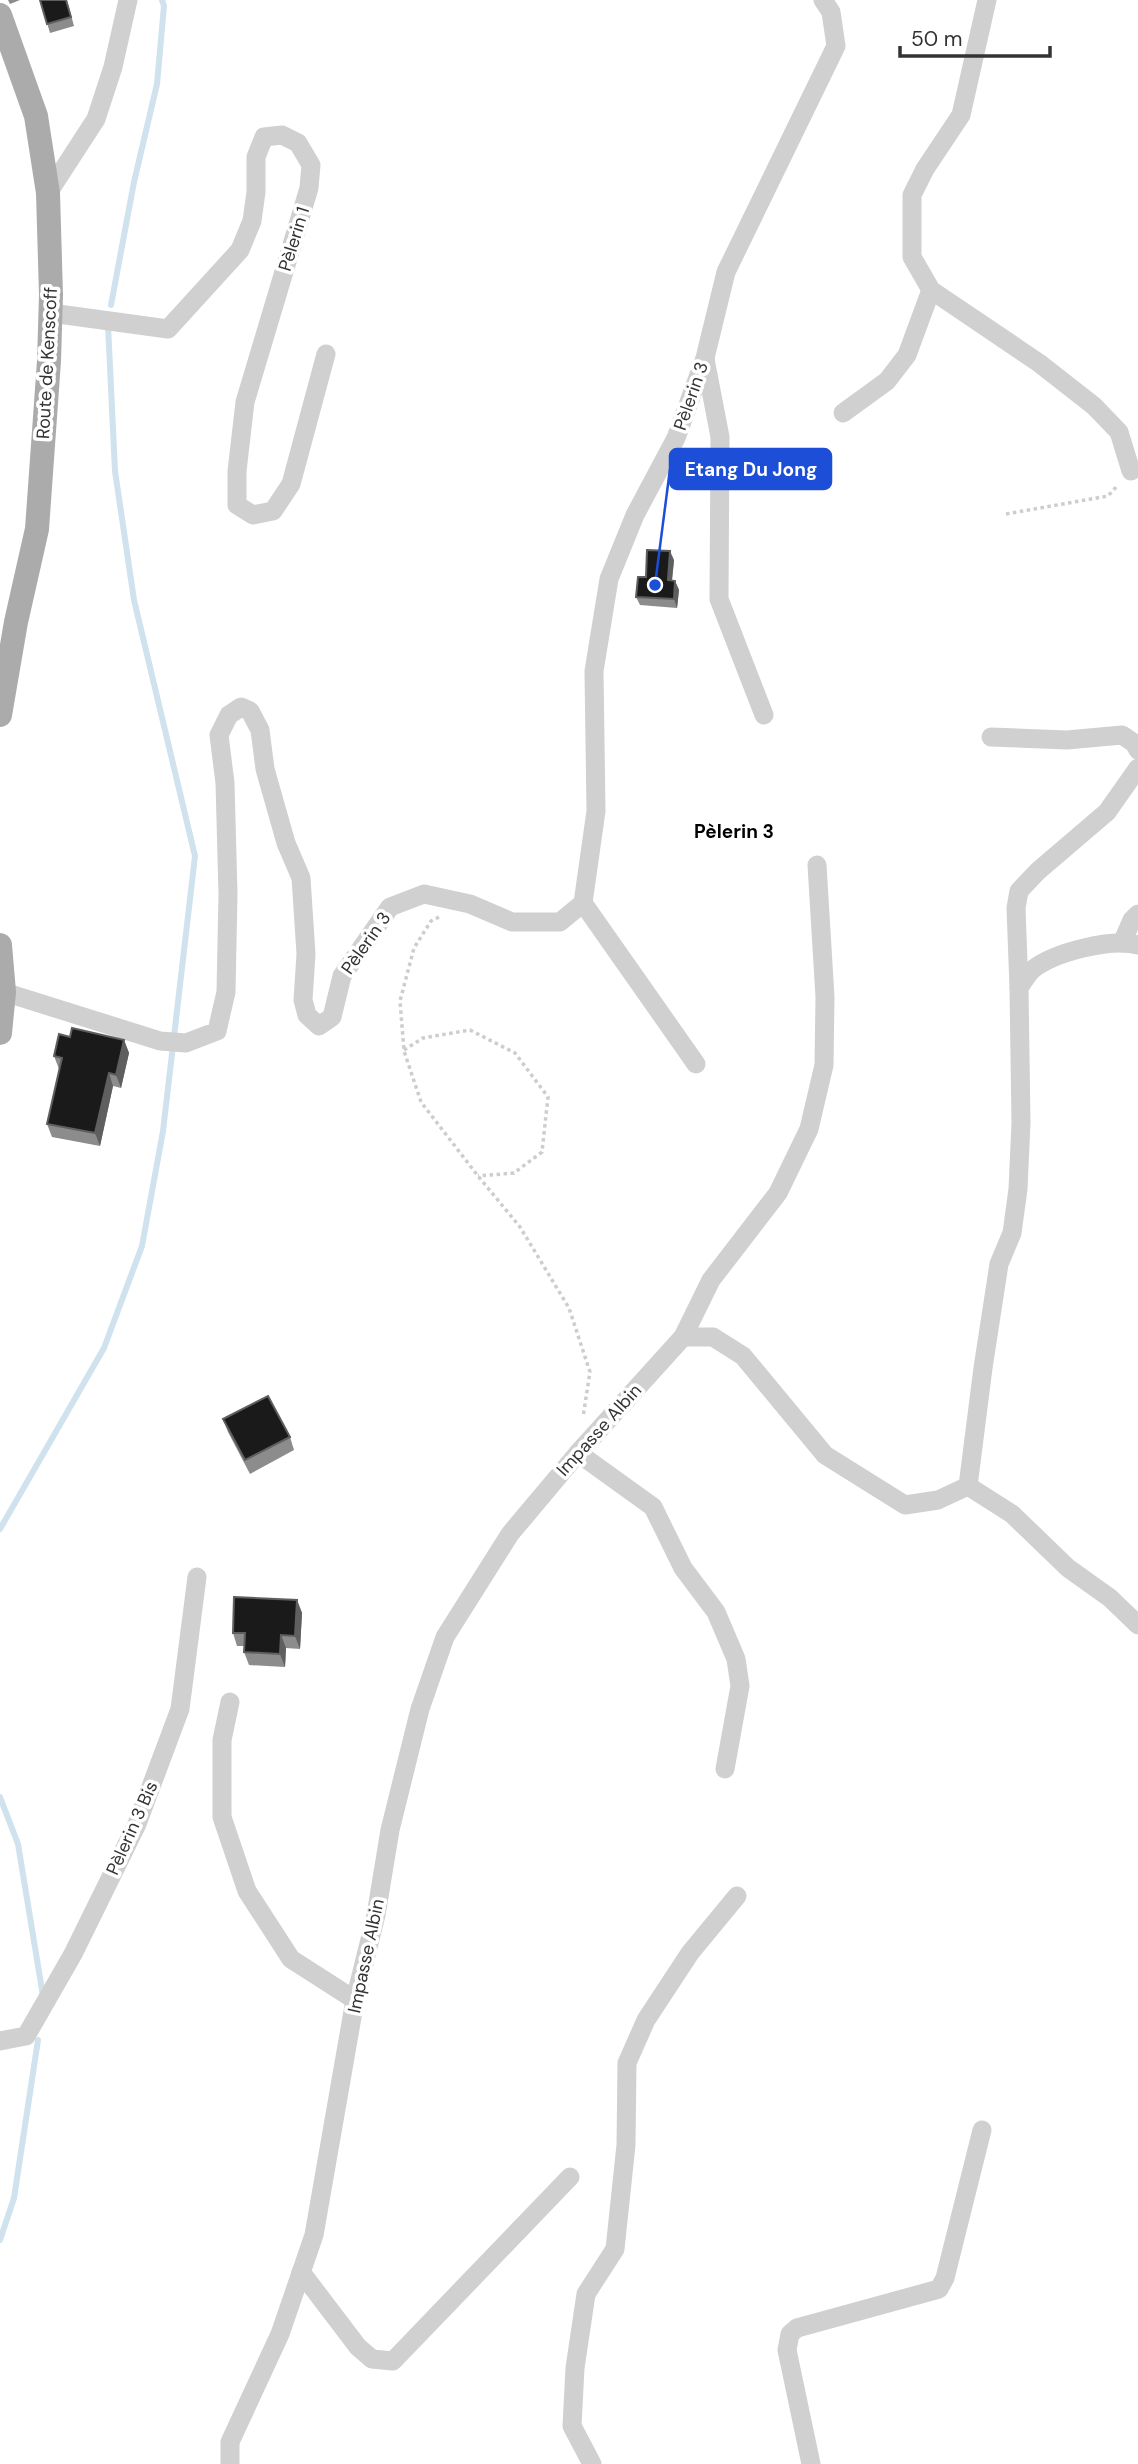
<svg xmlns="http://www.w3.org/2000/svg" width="1138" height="2464" viewBox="0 0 1138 2464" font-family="'DM Sans',sans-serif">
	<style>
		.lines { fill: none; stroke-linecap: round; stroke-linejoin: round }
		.stream { stroke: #cfe2ee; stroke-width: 6 }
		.path { stroke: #cdcdcd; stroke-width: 3.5; stroke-dasharray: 3.5 3.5; stroke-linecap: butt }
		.minor { stroke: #d0d0d0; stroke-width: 19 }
		.major { stroke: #ababab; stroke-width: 24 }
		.wall { fill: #8c8c8c }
		.shaded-wall { fill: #5f5f5f }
		.building { fill: #1a1a1a; stroke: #5f5f5f; stroke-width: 2 }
		.labels { text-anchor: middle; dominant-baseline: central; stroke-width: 7; stroke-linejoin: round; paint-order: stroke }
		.street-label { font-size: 18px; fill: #333; stroke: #fff }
		.neighbourhood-label { font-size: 19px; font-weight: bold; fill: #000; stroke: #fff }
		.leader { fill: none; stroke: #1d4ed8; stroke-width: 2.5 }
		.callout-dot { fill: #1d4ed8; stroke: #fff; stroke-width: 2.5 }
		.callout { fill: #1d4ed8; stroke: #1d4ed8; stroke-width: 2.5 }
		.callout-label { font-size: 19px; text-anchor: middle; font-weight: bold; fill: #fff }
	</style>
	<rect width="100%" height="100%" fill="#fff"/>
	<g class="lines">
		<g class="stream">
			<polyline points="111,305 134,182 157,84 164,6 162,0"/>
			<polyline points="0,1529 104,1348 142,1246 163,1131 195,856 134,600 115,471 108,325"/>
			<polyline points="0,1797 18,1844 43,1996"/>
			<polyline points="0,2240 14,2198 38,2040"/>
		</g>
		<g class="path">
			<polyline points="1006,514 1108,496 1118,485"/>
			<polyline points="439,917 431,921 414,948 400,1001 404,1051 421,1102 478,1176 520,1227 569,1308 590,1372 583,1417"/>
			<polyline points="404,1050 423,1038 470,1030 515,1053 548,1097 542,1152 514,1173 478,1176"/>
		</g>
		<g class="minor">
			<polyline points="987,0 961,115 925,169 912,195 912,257 931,290 1039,363 1094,406 1119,432 1131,471"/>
			<polyline points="48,193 96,119 113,67 128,0"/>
			<polyline points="51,313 168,329 240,250 252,221 256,192 256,157 264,137 282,135 298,143 311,165 309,188 245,402 237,471 237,505 253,515 273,511 291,484 326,354"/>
			<polyline points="705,359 720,437 719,599 764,715"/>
			<polyline points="843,413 887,381 907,355 931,290"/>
			<polyline points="991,737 1067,740 1122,735 1134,743 1138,750"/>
			<polyline points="583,903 696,1064"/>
			<polyline points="1122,943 1132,920 1138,914"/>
			<polyline points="1019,988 1016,908 1019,891 1038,871 1107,812 1138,768"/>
			<polyline points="4,992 160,1041 186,1043 217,1031 226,992 228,894 225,783 219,735 229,715 241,707 250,711 260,730 265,769 286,843 301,878 306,954 303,1000 307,1015 319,1026 332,1017 342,976 390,907 424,894 470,904 512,922 560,922 583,903 596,811 594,671 609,579 635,515 676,438 705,358 726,272 836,46 831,12 823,0"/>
			<path d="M683,1337H713L743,1356L825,1455L905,1505L938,1500L968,1486L983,1368L999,1264L1012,1233L1018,1189L1021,1123L1019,988C1023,982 1027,975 1032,970C1054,952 1111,938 1138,945"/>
			<polyline points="578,1453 653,1507 683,1568 716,1612 736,1659 740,1686 725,1769"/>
			<polyline points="968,1486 1012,1514 1068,1568 1110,1598 1138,1625"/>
			<polyline points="230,1702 222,1740 222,1817 247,1891 291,1959 355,2000"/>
			<polyline points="0,2041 26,2036 73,1954 137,1824 180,1709 197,1577"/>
			<polyline points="301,2272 358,2347 372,2359 393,2361 570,2177"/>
			<polyline points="230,2464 230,2442 280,2334 314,2235 355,2000 376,1915 390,1830 420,1709 445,1637 510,1534 578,1453 683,1337 711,1280 778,1193 809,1129 824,1065 825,997 817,865"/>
			<polyline points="592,2464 572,2426 575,2368 586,2294 615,2249 626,2145 627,2063 646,2020 690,1953 737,1896"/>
			<polyline points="811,2464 787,2350 790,2334 797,2328 939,2289 945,2278 982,2130"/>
		</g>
		<g class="major">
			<polyline points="0,15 36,116 48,193 51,295 49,361 37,529 16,622 0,715"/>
			<polyline points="0,945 4,992 0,1033"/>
		</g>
	</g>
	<g class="wall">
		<polygon points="8,0 20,0 10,4"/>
		<polygon points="40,0 67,0 74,26 50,33"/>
		<polygon points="674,560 672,581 675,581 679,590 677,608 640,605 636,597 646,577"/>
		<polygon points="70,1037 124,1040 129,1053 121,1088 113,1086 100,1146 52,1137 47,1124 59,1069 54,1056"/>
		<polygon points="223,1419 290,1437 294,1450 250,1474 228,1432"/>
		<polygon points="297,1600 302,1613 300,1649 286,1648 285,1667 249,1665 244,1652 244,1646 237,1646 233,1633"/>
	</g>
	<g class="shaded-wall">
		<polygon points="670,551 674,560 671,589 668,580"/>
		<polygon points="675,581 679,590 677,608 674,599"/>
		<polygon points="124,1040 129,1053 121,1088 116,1075"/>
		<polygon points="109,1073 113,1086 100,1146 95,1133"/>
		<polygon points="297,1600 302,1613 300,1649 295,1636"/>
		<polygon points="281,1635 286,1648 285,1667 280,1654"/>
	</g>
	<g class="building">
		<polygon points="40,0 66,0 71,17 47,24"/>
		<polygon points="647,550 670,551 668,580 675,581 674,599 636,597 638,577 646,577"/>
		<polygon points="72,1028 124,1040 116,1075 109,1073 95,1133 47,1124 62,1058 54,1056 59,1034 70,1037"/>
		<polygon points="268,1396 290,1437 245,1460 223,1419"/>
		<polygon points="234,1597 297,1600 295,1636 281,1635 280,1654 244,1652 245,1633 233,1633"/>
	</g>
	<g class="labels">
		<g class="street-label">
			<text transform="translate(294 239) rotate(-73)">Pèlerin 1</text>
			<text transform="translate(47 363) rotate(-87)">Route de Kenscoff</text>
			<text transform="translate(691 396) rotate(-71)">Pèlerin 3</text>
			<text transform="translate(366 943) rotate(-55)">Pèlerin 3</text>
			<text transform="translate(599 1430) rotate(-48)">Impasse Albin</text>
			<text transform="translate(132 1828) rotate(-66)">Pèlerin 3 Bis</text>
			<text transform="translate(366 1956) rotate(-78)">Impasse Albin</text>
		</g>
		<g class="neighbourhood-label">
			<text x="734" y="831">Pèlerin 3</text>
		</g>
	</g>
	<path class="leader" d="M655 585L670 469"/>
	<circle class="callout-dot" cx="655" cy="585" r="7"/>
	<rect class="callout" x="670" y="449" width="161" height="40" rx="7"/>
	<g class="callout-label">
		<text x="751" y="476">Etang Du Jong</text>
	</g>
	<path d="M900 46v10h150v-10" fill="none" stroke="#333333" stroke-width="3.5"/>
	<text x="911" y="46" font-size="21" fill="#333333" stroke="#ffffff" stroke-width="5" paint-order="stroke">50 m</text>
</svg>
